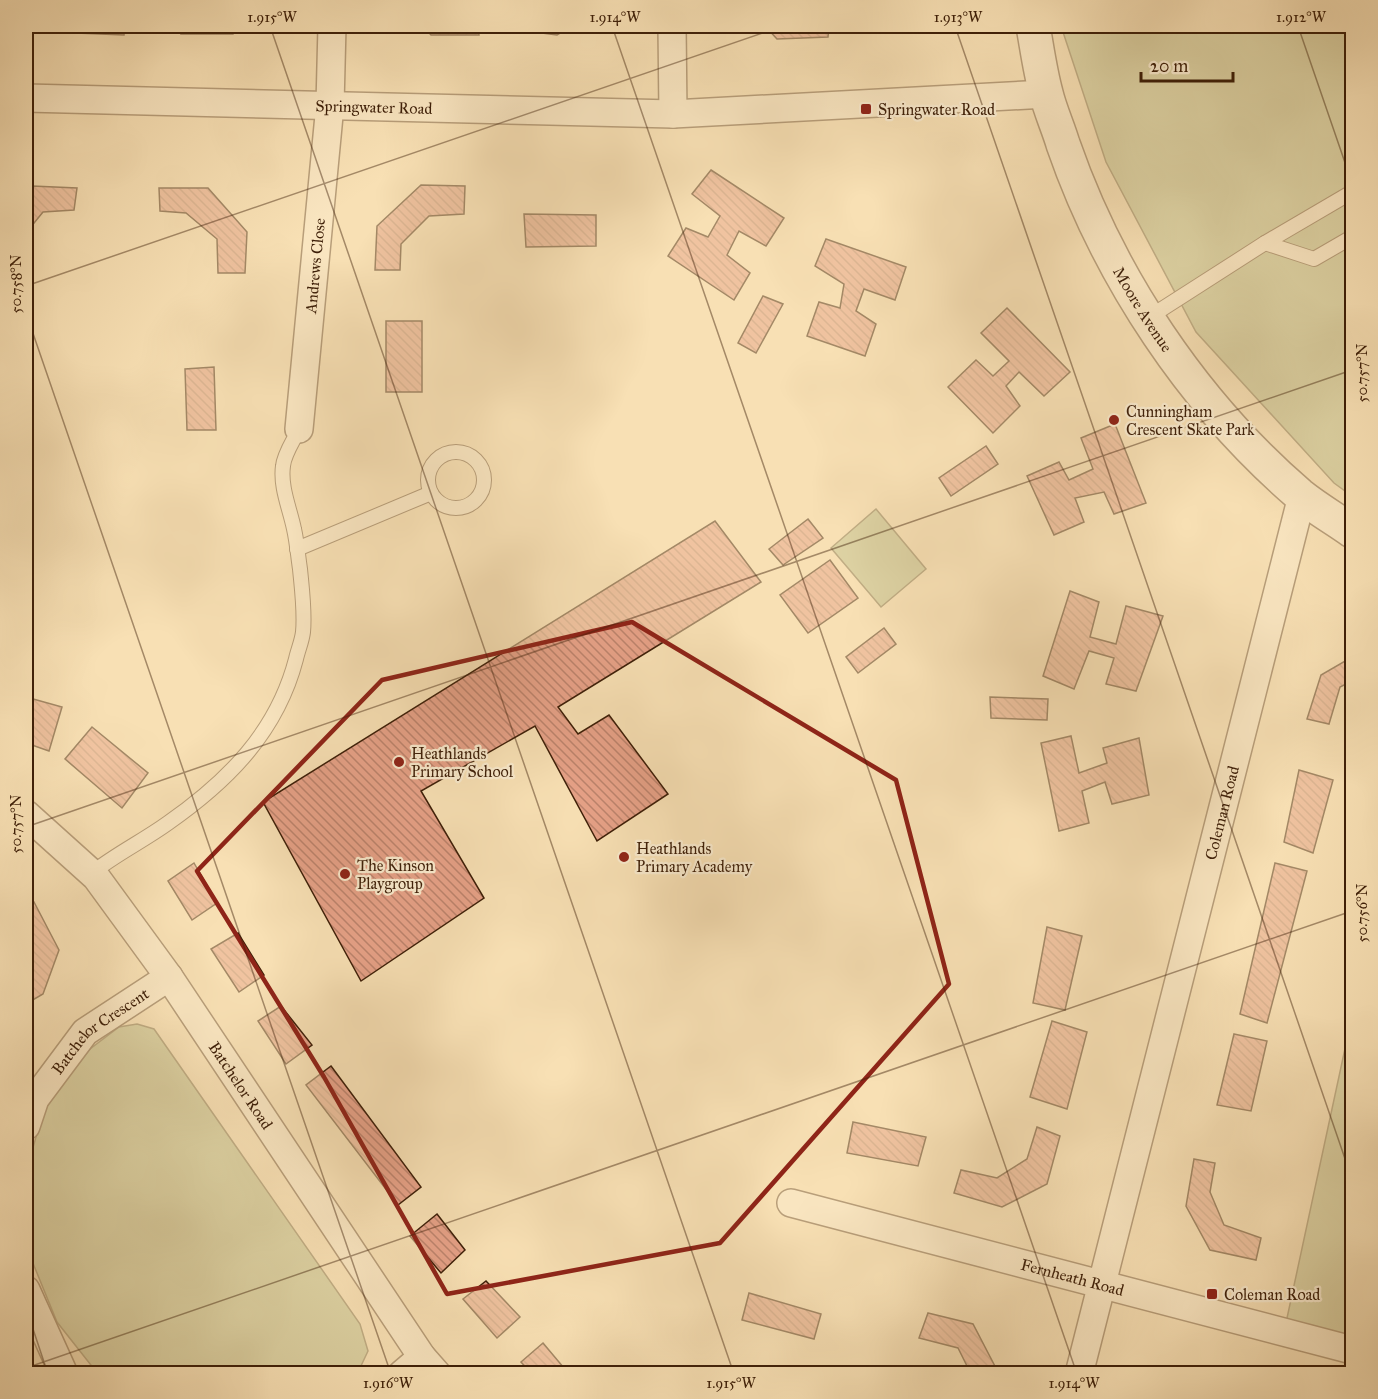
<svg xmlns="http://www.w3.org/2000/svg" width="1378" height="1399" viewBox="0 0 1378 1399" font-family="'IM FELL Great Primer',serif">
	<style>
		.green { fill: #bdc28e; stroke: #7e704b; stroke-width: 1.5 }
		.building { fill: url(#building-back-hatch); stroke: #3e1f08; stroke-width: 1.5 }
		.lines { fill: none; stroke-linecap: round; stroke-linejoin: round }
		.service-casing { stroke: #6c4f33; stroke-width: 16 }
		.minor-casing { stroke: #6c4f33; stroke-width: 30 }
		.tertiary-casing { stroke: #6c4f33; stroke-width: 36 }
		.service { stroke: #faebce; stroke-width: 14 }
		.minor { stroke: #faebce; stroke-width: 27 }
		.tertiary { stroke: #faebce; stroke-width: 33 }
		.marked { fill: none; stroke: #8f2418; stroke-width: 4.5; stroke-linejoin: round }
		.ticks { fill: none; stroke: #3e1f08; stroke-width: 1.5; stroke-opacity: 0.45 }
		.poi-dot { fill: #8f2418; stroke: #faebce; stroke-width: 2 }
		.labels { text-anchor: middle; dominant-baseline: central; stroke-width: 4.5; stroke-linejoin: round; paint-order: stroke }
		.street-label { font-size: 16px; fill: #3e1f08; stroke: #faebce }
		.poi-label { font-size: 16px; fill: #3e1f08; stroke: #faebce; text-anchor: start }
		.neatline { fill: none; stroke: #3e1f08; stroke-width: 2 }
		.ticks-label { font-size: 15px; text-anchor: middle; fill: #3e1f08 }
	</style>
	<defs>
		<pattern id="building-back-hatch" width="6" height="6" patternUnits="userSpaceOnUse" patternTransform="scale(1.5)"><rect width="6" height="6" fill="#e6a187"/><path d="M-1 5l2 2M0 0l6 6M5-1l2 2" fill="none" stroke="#bc836c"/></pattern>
	</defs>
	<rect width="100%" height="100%" fill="#f8e0b4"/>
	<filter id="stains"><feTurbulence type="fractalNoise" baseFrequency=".00333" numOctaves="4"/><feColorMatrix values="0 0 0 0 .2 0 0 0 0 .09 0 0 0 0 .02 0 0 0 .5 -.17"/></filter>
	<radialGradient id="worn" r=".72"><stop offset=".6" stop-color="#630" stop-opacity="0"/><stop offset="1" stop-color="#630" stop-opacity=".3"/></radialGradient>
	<g class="green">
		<polygon points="1061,26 1352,26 1352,496 1334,483 1196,332 1106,162"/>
		<polygon points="876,509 926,569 881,607 831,548"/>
		<polygon points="1352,1016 1352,1350 1284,1332"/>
		<polygon points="137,1024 154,1029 360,1324 368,1351 360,1368 349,1374 98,1374 57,1322 28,1251 26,1233 26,1172 46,1102 90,1049 119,1027"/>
	</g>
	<g class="building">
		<polygon points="70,26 125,26 124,35 76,33"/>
		<polygon points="182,26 241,26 233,34 181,34"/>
		<polygon points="423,26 478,26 479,35 431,35"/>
		<polygon points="519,26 572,26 557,35 519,30"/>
		<polygon points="765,26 829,26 828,37 777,39"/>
		<polygon points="711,170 784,218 766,246 739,231 727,255 750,273 734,300 668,256 686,228 708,237 720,216 692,194"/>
		<polygon points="421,185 465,186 464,214 429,216 401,244 400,270 375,270 377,226"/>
		<polygon points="32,186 77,188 74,210 43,212 26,233 26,192"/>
		<polygon points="159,188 208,188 247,232 245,273 218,273 217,239 186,213 160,211"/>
		<polygon points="524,214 596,215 596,246 526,247"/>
		<polygon points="826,239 906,267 895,300 864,289 856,311 876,324 865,356 807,336 819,302 840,308 844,284 815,266"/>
		<polygon points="763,296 783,304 756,353 738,343"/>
		<polygon points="1007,308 1070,372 1044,396 1019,372 1006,386 1020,406 993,433 948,387 976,360 993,376 1009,361 981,333"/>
		<rect x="386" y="321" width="36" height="71"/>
		<polygon points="214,367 216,430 187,430 185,369"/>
		<polygon points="1115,424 1146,503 1114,514 1104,492 1075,498 1084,522 1054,535 1027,476 1059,462 1069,480 1093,469 1081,438"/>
		<polygon points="986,446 998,464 951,496 939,478"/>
		<polygon points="808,519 823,538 783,565 769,549"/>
		<polygon points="715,521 761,582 558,707 578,734 609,715 668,794 597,841 535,726 421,791 484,898 361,981 263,802"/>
		<polygon points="830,560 858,598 808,633 780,595"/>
		<polygon points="1070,591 1099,602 1090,637 1116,644 1126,606 1163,616 1136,691 1106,684 1114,658 1089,651 1074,689 1043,676"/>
		<polygon points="884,628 896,644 858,673 846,657"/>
		<polygon points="1352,657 1352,681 1340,687 1329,724 1307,719 1321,675"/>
		<polygon points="26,697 62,707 49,751 26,743"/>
		<polygon points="990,697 1048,699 1047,720 991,718"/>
		<polygon points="92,727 148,773 122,808 65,759"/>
		<polygon points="1071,736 1079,773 1107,763 1103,748 1139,738 1149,795 1112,804 1105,782 1082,791 1089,823 1059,831 1041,743"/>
		<polygon points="1299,770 1333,780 1313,853 1284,842"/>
		<polygon points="194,863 217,903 192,920 168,881"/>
		<polygon points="1275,863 1307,871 1267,1023 1240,1014"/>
		<polygon points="34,902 59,950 43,994 26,1004 26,962 28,939 26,935 26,907"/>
		<polygon points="1047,927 1082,936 1065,1010 1033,1003"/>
		<polygon points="238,933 264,975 239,992 211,949"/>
		<polygon points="281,1006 312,1045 286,1064 258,1021"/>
		<polygon points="1052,1021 1087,1032 1067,1109 1030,1097"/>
		<polygon points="1234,1034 1267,1041 1251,1111 1217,1105"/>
		<polygon points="331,1066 421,1187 398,1205 306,1085"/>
		<polygon points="853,1122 926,1137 918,1166 847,1153"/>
		<polygon points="1037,1127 1060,1136 1047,1184 1002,1207 954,1193 961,1170 997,1178 1027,1159"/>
		<polygon points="1194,1159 1215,1163 1210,1192 1224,1225 1261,1238 1256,1260 1210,1250 1186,1206"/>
		<polygon points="437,1214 465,1250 441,1273 410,1236"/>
		<polygon points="486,1281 520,1317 497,1338 463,1299"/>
		<polygon points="749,1293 821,1314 814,1339 742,1320"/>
		<polygon points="928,1313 973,1324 999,1374 971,1374 958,1348 919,1338"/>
		<polygon points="543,1343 569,1374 532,1374 521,1362"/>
	</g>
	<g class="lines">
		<g class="service-casing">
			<g id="service">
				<polyline points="1265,243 1314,259 1352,237"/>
				<polyline points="1148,318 1265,243 1352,192"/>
				<circle cx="456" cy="480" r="28"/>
				<polyline points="297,549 431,493"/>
				<path d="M92,873C116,854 143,841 168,823C228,781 277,732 296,659C298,650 302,641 303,632C305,612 302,590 300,569C298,556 297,542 294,529C290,509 280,487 283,466C284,454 294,440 299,429"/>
			</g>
		</g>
		<g class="minor-casing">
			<g id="minor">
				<polyline points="672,26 673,114"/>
				<path id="s1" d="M26,98L673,114L1046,94"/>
				<path id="s2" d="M299,429L330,105L332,26"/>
				<path id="s3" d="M26,814L96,877L169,977L422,1357L437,1374"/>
				<path id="s4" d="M26,1126L35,1099L85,1032L169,977"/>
				<path id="s5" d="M791,1203L1352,1350"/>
				<polyline points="26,1290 64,1374"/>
				<polyline points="402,1374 422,1357"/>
				<path id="s6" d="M1079,1374L1302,496"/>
			</g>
		</g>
		<g class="tertiary-casing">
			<g id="tertiary">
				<path id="s7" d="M1033,26C1037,48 1040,71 1046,93C1050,110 1058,127 1063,144C1109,277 1193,403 1300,495C1316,508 1335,519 1352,531"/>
			</g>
		</g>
		<use href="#service" class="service"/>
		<use href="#minor" class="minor"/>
		<use href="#tertiary" class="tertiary"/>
	</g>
	<path d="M0 0H1378V1399H0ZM632,622L896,780L949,984L720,1243L447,1294L324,1077L197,871L382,680Z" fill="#f8e0b4" fill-opacity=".55" fill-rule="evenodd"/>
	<path class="marked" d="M632,622L896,780L949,984L720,1243L447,1294L324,1077L197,871L382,680Z"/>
	<path class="ticks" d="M270,26L734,1374M612,26L1077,1374M955,26L1352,1179M1298,26L1352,183M26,286L783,26M26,313L391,1374M26,827L1352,370M26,1308L48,1374M26,1368L1352,911"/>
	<g class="poi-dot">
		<rect x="860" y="103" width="12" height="12" rx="3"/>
		<circle cx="1114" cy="420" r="6"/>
		<circle cx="399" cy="762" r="6"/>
		<circle cx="624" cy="857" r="6"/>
		<circle cx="345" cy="874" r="6"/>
		<rect x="1206" y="1288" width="12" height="12" rx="3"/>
	</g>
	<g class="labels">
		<g class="street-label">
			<text stroke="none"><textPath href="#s1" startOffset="348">Springwater Road</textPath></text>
			<text stroke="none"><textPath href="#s2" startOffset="164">Andrews Close</textPath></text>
			<text stroke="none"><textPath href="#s7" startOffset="306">Moore Avenue</textPath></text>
			<text stroke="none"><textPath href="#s6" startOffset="579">Coleman Road</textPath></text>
			<text stroke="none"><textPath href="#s4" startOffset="124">Batchelor Crescent</textPath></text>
			<text stroke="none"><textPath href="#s3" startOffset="348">Batchelor Road</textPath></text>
			<text stroke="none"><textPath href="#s5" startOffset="291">Fernheath Road</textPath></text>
		</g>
		<g class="poi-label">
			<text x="878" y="109">Springwater Road</text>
			<text x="1126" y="411">Cunningham<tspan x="1126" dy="18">Crescent Skate Park</tspan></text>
			<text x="411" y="753">Heathlands<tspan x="411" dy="18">Primary School</tspan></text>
			<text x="636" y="848">Heathlands<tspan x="636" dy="18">Primary Academy</tspan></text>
			<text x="357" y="865">The Kinson<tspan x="357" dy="18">Playgroup</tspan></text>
			<text x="1224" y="1294">Coleman Road</text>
		</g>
	</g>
	<rect width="1378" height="1399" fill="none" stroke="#f8e0b4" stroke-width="66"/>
	<path d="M1141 72v9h92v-9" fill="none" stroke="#3e1f08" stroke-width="3"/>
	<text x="1150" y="72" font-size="18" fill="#3e1f08" stroke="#faebce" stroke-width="4.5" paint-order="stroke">20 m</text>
	<rect x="33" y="33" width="1312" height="1333" class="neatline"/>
	<g class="ticks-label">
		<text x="272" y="22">1.915°W</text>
		<text x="615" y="22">1.914°W</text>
		<text x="958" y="22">1.913°W</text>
		<text x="1301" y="22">1.912°W</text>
		<text transform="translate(16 284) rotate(-90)" y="5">50.758°N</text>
		<text transform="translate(1362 373) rotate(-90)" y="5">50.757°N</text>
		<text transform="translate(16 824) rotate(-90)" y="5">50.757°N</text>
		<text transform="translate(1362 913) rotate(-90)" y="5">50.756°N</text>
		<text x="388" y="1388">1.916°W</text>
		<text x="731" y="1388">1.915°W</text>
		<text x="1074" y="1388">1.914°W</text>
	</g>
	<rect width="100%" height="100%" filter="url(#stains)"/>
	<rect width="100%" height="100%" fill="url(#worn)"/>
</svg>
